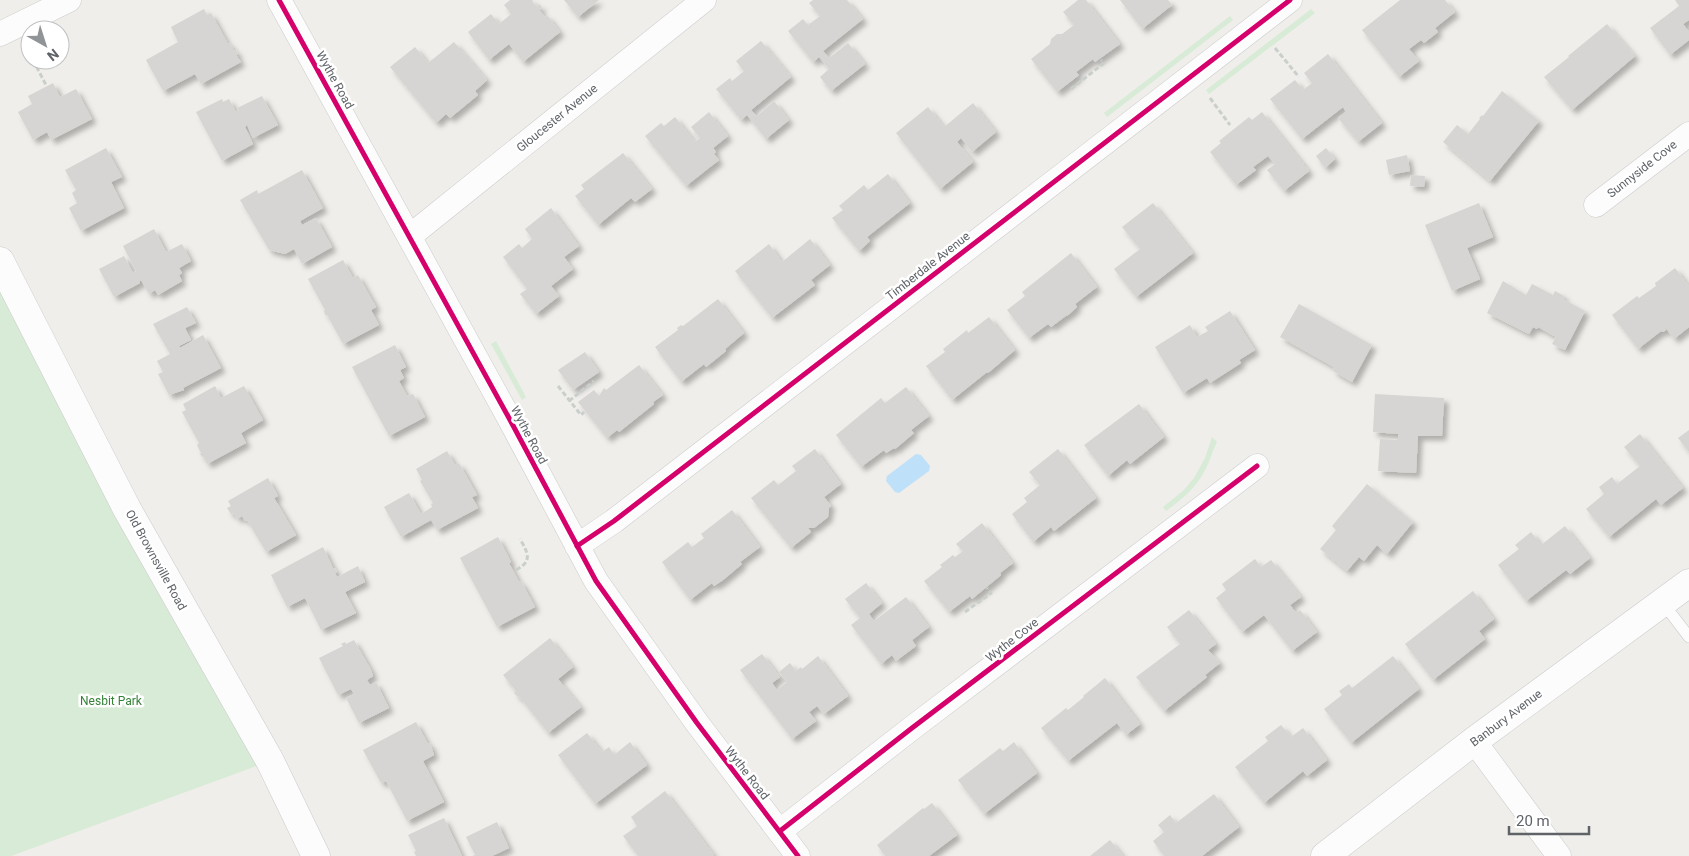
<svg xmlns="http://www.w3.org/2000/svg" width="1689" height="856" viewBox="0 0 1689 856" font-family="Roboto,sans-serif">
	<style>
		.green { fill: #d8ebd6 }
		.water { fill: #bfe0f9 }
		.building { fill: #d6d5d3; filter: url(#shadow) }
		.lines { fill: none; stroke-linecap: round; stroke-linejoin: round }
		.service-casing { stroke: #cbcccc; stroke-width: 12 }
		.minor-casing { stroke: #cbcccc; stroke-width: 25 }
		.tertiary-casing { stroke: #cbcccc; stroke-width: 29 }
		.secondary-casing { stroke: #cacacb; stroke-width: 29 }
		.path { stroke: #cacfcc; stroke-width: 3; stroke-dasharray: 5 2.5; stroke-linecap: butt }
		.service { stroke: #fdfcfc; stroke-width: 11 }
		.minor { stroke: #fdfcfc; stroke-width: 24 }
		.tertiary { stroke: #fdfcfc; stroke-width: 28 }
		.secondary { stroke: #fdfcfc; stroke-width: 28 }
		.cycleway-casing { stroke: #fff; stroke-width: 8 }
		.cycleway { stroke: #d6006c; stroke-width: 5 }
		.labels { text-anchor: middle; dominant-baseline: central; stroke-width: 5; stroke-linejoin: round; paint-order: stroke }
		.street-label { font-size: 12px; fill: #5f6368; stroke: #fff }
		.park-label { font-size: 12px; fill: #348238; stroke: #fff }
	</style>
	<defs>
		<filter id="shadow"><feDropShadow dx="4.5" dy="4.5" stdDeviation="2.5" flood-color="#0004"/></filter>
	</defs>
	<rect width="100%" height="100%" fill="#efeeea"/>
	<g class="green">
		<polygon points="1311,9 1315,13 1209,94 1206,90"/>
		<polygon points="1230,16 1233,20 1107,117 1104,113"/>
		<polygon points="0,262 270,761 11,856 0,856"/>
		<polygon points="496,341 526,397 522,400 491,344"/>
		<path d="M1212,437L1217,442C1213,449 1211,457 1208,464C1199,485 1184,498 1166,511L1163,507L1184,490L1194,478L1205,458Z"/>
	</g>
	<polygon class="water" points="916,454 921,455 930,466 929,471 899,493 895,492 886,481 887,476"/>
	<g class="building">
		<polygon points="510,0 534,0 532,1 537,7 539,4 542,7 539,10 545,17 547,15 560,32 523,62 509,44 489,60 468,32 491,14 499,24 511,14 504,5"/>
		<polygon points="564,0 599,0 578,17"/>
		<polygon points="813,0 847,0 863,19 823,51 829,58 848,43 865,64 831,91 820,77 829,69 819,57 813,62 788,31 803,19 808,25 820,16 809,3"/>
		<polygon points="1078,0 1086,0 1120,44 1095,62 1093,59 1076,72 1079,75 1057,92 1031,59 1050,44 1051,39 1057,34 1062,34 1074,25 1063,12"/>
		<polygon points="1120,0 1168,0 1172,5 1142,29"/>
		<polygon points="1400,0 1445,0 1455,12 1435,28 1438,32 1424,43 1421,40 1409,49 1419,61 1399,77 1362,30"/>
		<polygon points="1675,0 1689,0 1689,20 1683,24 1689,32 1689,40 1670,55 1650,28 1679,6"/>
		<polygon points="204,9 207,15 211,13 228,44 230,43 234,51 236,50 238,54 236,55 241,62 201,84 195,74 163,91 146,60 178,42 171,27"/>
		<polygon points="1607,24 1635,56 1572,110 1544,77 1569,57 1568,56"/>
		<polygon points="761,41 791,77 751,110 757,116 774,101 789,120 766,139 747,115 741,120 716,89 730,78 732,81 744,71 736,61"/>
		<polygon points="454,42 487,80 475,91 478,95 450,118 446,114 436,123 390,67 415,47 428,63"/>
		<polygon points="1328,54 1382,123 1358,142 1338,118 1346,112 1343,107 1302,139 1270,99 1295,80 1303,90 1312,83 1304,73"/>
		<polygon points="53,83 60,97 76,89 92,119 51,140 47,132 33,140 18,112 32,104 28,96"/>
		<polygon points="1502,91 1539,121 1490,181 1443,142 1457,125 1468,134 1480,119 1479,118 1482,115 1483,116"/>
		<polygon points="262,96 278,125 253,138 247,125 245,127 253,144 222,161 196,112 222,99 223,102 229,99 236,112 239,111 237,108"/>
		<polygon points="973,103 996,132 972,152 961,138 957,142 973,162 940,189 896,133 928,107 944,127"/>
		<polygon points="709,112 728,136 713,148 716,152 714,154 719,160 686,186 645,136 661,123 664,126 675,117 695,142 700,138 691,127"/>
		<polygon points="1262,112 1309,171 1284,191 1267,170 1275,164 1268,156 1253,167 1256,170 1236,185 1210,152 1221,143 1219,141 1249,117 1252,120"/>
		<polygon points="106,148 122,177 111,182 124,208 81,231 69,208 77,203 72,193 76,190 65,170"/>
		<polygon points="1326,148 1335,159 1325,168 1316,156"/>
		<polygon points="623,153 652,189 635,202 631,198 598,225 575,196 584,189 581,185"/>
		<polygon points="1407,155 1410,171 1389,175 1386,160"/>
		<polygon points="302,170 323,208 300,221 302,225 316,218 332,247 302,264 294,249 285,254 269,250 240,200 257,190 258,194"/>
		<polygon points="888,174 910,203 867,237 870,241 859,251 832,218 843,210 839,206 864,185 868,190"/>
		<polygon points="1411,175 1425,176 1424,187 1410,186"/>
		<polygon points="1153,203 1193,253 1136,297 1114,269 1140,249 1122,227"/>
		<polygon points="1479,203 1493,237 1467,248 1480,279 1452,291 1425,225"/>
		<polygon points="551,208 579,246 564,257 573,269 551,286 559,296 536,314 520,294 527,289 503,257 519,244 522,248 532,239 525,229"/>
		<polygon points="154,229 166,252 182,244 191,261 179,268 182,273 179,275 182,281 158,295 155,290 149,294 141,280 139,282 140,283 114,297 99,269 124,256 133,273 136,271 123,246"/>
		<polygon points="810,239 830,265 811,280 815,285 772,318 735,271 769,244 782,262"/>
		<polygon points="1071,253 1097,287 1075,304 1077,307 1067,316 1067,315 1051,327 1048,324 1029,338 1007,310 1025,296 1022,292"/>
		<polygon points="343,260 353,278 358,275 376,307 371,310 379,325 343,344 327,315 325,315 324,311 325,310 308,279"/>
		<polygon points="1675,268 1689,286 1689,327 1674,339 1665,327 1666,330 1663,332 1661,331 1638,349 1612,315 1637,296 1639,298 1656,286 1655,283"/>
		<polygon points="1503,281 1526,295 1532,284 1553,295 1555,291 1564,296 1563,299 1585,311 1565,350 1552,344 1556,337 1538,327 1537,329 1533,327 1529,334 1487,313"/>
		<polygon points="718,299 744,333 725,349 726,351 706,367 704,364 681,382 655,347 678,330 677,328 681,325 683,326"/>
		<polygon points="1299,304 1372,345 1352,382 1333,371 1334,367 1280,337"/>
		<polygon points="187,307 196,323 185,328 191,340 179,346 180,348 203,335 221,368 183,388 184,390 169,395 158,374 163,372 157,361 170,354 153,324"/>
		<polygon points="1230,311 1255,350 1239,360 1241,363 1210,383 1207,378 1183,393 1155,347 1190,325 1197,337 1208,331 1205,327"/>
		<polygon points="989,317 1015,350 988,373 987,372 952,400 926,366 945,352 943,349 967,330 968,333"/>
		<polygon points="395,345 406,367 400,370 404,378 399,381 407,396 413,394 425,417 389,436 352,367"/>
		<polygon points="585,352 599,372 573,390 558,370"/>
		<polygon points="639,365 663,395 653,402 654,404 619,432 617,430 607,438 578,402 594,390 599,396 604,388 606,390"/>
		<polygon points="215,386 221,398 244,386 263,420 241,433 246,443 207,464 203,456 202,457 200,454 201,453 197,445 199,443 182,412 186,410 183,404"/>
		<polygon points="906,387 929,416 911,430 914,433 895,449 894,448 886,453 884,450 861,467 836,435 881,398 885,403"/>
		<polygon points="1375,394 1444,398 1442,436 1418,436 1416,473 1378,471 1380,439 1398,440 1398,434 1373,432"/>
		<polygon points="1139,404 1164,437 1130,464 1127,460 1108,476 1084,445"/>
		<polygon points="1689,430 1689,452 1678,438"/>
		<polygon points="1640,434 1683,488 1661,505 1656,499 1609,537 1586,509 1604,494 1599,487 1612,477 1617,484 1640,466 1624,447"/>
		<polygon points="815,449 841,484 824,497 831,506 829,508 828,517 814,528 808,528 811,532 791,548 751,498 774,480 778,485 796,471 792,466"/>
		<polygon points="1058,449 1096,498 1054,531 1051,527 1033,542 1012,514 1027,502 1024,498 1040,485 1029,472"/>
		<polygon points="447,451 455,465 459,463 477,495 472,497 478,508 437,530 431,520 401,537 384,507 409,493 421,514 432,507 431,504 433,503 420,481 422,480 416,469"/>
		<polygon points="268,478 278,496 274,498 296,535 266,552 247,520 245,521 242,516 237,519 234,513 231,514 227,508 231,506 228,501"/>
		<polygon points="1367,484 1413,522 1387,554 1377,545 1364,561 1359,557 1347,571 1320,549 1336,530 1332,526"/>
		<polygon points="732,510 760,547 740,562 742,564 723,580 714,586 712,583 690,600 662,562 688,542 692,547 704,538 701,534"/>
		<polygon points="982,523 1013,563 1000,573 1001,575 972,599 970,596 949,612 924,581 942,567 940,565 953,555 955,557 963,551 956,544"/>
		<polygon points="1565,526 1590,558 1570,574 1566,570 1526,601 1498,565 1519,549 1515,545 1531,532 1541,545"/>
		<polygon points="498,537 511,562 509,563 519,582 521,581 535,607 497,627 460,558"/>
		<polygon points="323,547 333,568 335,568 337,572 335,573 337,577 358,566 365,582 345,592 356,613 321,630 305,598 287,607 271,575"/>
		<polygon points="1255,559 1261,567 1271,560 1301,597 1290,605 1296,613 1300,610 1317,632 1292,651 1264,615 1242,632 1216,598 1226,590 1222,584"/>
		<polygon points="866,583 882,603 869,614 874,621 906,597 929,627 912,640 916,646 896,661 892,655 881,664 851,625 860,618 845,599"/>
		<polygon points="1473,591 1494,619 1479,631 1485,639 1433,680 1405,644"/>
		<polygon points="1189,610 1216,644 1208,650 1220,663 1205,675 1207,677 1164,711 1136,677 1180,644 1167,627"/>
		<polygon points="550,638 573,667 558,679 581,707 548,733 519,696 518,697 514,693 516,691 503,675"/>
		<polygon points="354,640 371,670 373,676 367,680 370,685 376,682 389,708 359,723 346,698 354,694 351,689 338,695 319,658 343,646 341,644 345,642 346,644"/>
		<polygon points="762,654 780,677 772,683 777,690 787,682 779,672 790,663 796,671 801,667 802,669 818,656 848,696 824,714 817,706 809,712 816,721 792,739 740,670"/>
		<polygon points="1393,656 1419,689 1351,743 1324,709 1342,695 1339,691 1349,684 1352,688"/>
		<polygon points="1105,678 1140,724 1126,735 1117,723 1068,761 1041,728 1066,708 1068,710 1084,697 1083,696"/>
		<polygon points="416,722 428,744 430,743 434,755 423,761 444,802 407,821 386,781 381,783 363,750"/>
		<polygon points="1281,725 1291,737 1303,728 1327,760 1307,776 1303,771 1264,803 1235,767 1268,741 1265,737"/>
		<polygon points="587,733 602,752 609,747 614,755 630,742 647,765 595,804 558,755"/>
		<polygon points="1014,742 1037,773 984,814 958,780 1000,748 1003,751"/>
		<polygon points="665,791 714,855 712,856 638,856 623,836 637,826 631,817"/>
		<polygon points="1214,794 1239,827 1202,856 1164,856 1153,841 1164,832 1158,825 1170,815 1176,823"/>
		<polygon points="932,803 957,835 929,856 885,856 877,845 923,808 924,809"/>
		<polygon points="444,818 462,856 416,856 414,852 416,851 408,835"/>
		<polygon points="497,822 509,848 492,856 472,856 475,855 466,837"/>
		<polygon points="1110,840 1123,856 1090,856"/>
	</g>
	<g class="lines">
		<g class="service-casing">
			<polyline id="service" points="1663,603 1689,637"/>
		</g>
		<g class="minor-casing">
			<g id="minor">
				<polyline points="279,0 509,418 596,581 697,723 798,856"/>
				<polyline points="0,34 69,0"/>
				<polyline points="1596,205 1689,134"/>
				<polyline points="410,236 704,0"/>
				<polyline points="577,546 614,521 1290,0"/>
				<polyline points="1474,741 1559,856"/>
				<polyline points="780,831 912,728 1257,466"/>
			</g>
		</g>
		<g class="tertiary-casing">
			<polyline id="tertiary" points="1325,856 1474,741 1689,583"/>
		</g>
		<g class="secondary-casing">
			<polyline id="secondary" points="0,261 127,509 270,761 316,856"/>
		</g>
		<g class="path">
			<polyline points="1275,48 1299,77"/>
			<polyline points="33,60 46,85"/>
			<polyline points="1071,89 1104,63 1101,60"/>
			<polyline points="1210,98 1230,125"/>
			<polyline points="558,386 581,415 584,412"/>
			<polyline points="569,401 594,381"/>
			<path d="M516,570C533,561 528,553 520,539"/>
			<polyline points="965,612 991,593 987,588"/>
		</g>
		<use href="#service" class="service"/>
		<use href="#minor" class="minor"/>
		<use href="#tertiary" class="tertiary"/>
		<use href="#secondary" class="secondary"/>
		<g class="cycleway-casing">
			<g id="cycleway">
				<polyline points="279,0 509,418 596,581 697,723 798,856"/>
				<polyline points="577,546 614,521 1290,0"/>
				<polyline points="780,831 912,728 1257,466"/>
			</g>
		</g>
		<use href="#cycleway" class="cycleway"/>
	</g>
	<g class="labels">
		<g class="street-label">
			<text transform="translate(335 80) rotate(61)">Wythe Road</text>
			<text transform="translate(557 118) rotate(-39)">Gloucester Avenue</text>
			<text transform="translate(1642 169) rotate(-38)">Sunnyside Cove</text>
			<text transform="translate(928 266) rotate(-38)">Timberdale Avenue</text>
			<text transform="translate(529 435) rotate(62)">Wythe Road</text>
			<text transform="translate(156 560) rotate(61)">Old Brownsville Road</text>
			<text transform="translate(1012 640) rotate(-38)">Wythe Cove</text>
			<text transform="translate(1506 718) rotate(-37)">Banbury Avenue</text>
			<text transform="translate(747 773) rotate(52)">Wythe Road</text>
		</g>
		<g class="park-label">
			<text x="111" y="701">Nesbit Park</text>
		</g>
	</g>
	<g transform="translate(45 45) rotate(141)"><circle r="24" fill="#ffffff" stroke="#bfc1c3"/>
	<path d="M0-4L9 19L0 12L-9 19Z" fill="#919496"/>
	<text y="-8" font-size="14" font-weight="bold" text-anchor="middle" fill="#5f6368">N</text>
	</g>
	<path d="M1509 826v8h80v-8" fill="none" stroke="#5f6368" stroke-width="2.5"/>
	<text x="1516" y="826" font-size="15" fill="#5f6368" stroke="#ffffff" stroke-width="4" paint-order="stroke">20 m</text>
</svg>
